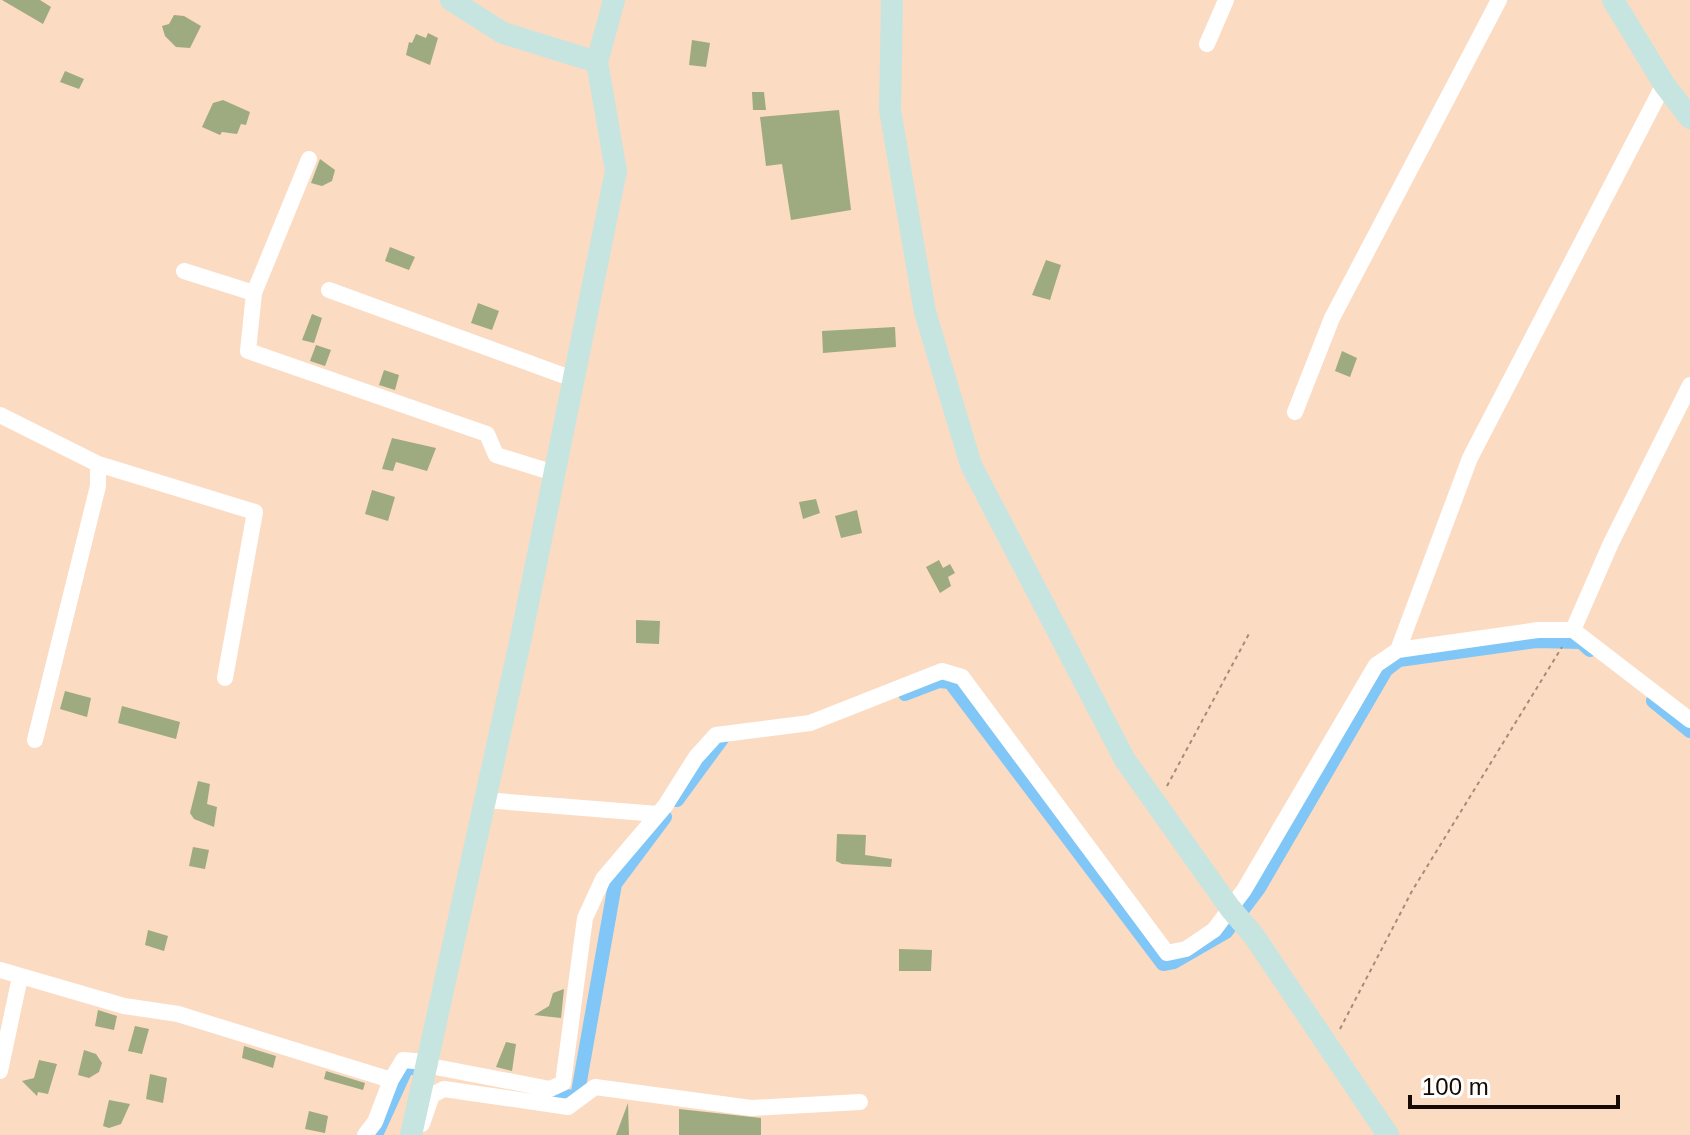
<svg xmlns="http://www.w3.org/2000/svg" width="1690" height="1135" font-family="Arial,sans-serif">
<style>
.lines{fill:none;stroke-linecap:round;stroke-linejoin:round}
.canal{stroke:#80c6f6;stroke-width:14}
.building{fill:#9eaa7f}
.path{stroke:#a58c79;stroke-width:2;stroke-dasharray:4 4;stroke-linecap:butt}
.street{stroke:#fff;stroke-width:16}
.secondary{stroke:#c7e5e0;stroke-width:22}
</style>
<rect width="100%" height="100%" fill="#fbdbc2"/>
<g class="lines">
<path class="canal" d="M905,694l34,-13 11,1 213,282 11,-2 52,-30 33,-44 127,-218 13,-10 137,-19 45,1 9,8
M1653,701l37,30
M677,800l47,-64
M539,1091l38,7 38,-214 50,-67
M376,1135l31,-68 10,2"/>
</g>
<path class="building" d="M2,0h38l11,7 -8,17z
M174,15l10,1 17,10 -11,22 -14,-1 -11,-11 -3,-10 7,-2z
M428,33l10,5 -8,27 -24,-10 3,-13 3,1 4,-9 10,4z
M692,40l18,3 -4,24 -17,-2z
M65,71l19,8 -5,10 -19,-7z
M752,92h12l2,18h-13z
M223,100l27,12 -4,13 -5,-1 -4,10 -15,-2 -2,3 -18,-8 11,-24z
M839,110l12,100 -60,10 -9,-56 -16,2 -6,-49z
M320,159l15,11 -3,11 -10,5 -11,-3z
M390,247l25,10 -6,13 -24,-9z
M1046,260l15,5 -11,35 -18,-5z
M478,303l21,8 -7,19 -21,-7z
M312,314l10,4 -8,25 -12,-3z
M895,327l1,20 -73,6 -1,-22z
M316,345l15,5 -6,16 -15,-5z
M1342,351l15,7 -7,19 -15,-6z
M384,370l15,5 -4,15 -16,-5z
M392,438l44,10 -9,23 -31,-9 -3,9 -11,-2z
M372,490l23,7 -7,24 -23,-7z
M816,499l4,14 -17,6 -4,-17z
M857,510l5,23 -21,5 -6,-22z
M939,560l4,8 7,-4 5,9 -7,4 3,9 -11,7 -14,-26z
M636,620l24,1 -1,23 -23,-1z
M65,691l26,7 -4,19 -27,-8z
M122,706l58,16 -4,17 -58,-16z
M198,781l12,3 -3,20 10,3 -3,20 -20,-8 -4,-6z
M837,834l29,1 -1,20 27,4 -1,8 -49,-3 -6,-3z
M193,847l16,3 -4,19 -16,-3z
M148,930l20,6 -4,15 -19,-6z
M899,949l33,1 -1,21h-32z
M564,989l-3,29 -27,-3 15,-9 4,-13z
M98,1010l19,6 -3,14 -19,-4z
M135,1026l14,3 -7,25 -14,-3z
M506,1042l10,2 -4,27 -16,-4z
M244,1046l32,10 -3,12 -31,-10z
M84,1050l12,4 6,9 -3,9 -10,6 -11,-3z
M39,1060l18,4 -9,30 -10,-2 -1,4 -15,-15 12,-3z
M326,1071l39,12 -2,7 -39,-11z
M150,1074l17,4 -4,25 -17,-4z
M109,1100l21,4 -9,20 -12,4 -6,-2z
M628,1103l1,32h-13z
M679,1109l82,9v17h-82z
M309,1111l19,5 -3,17 -20,-4z"/>
<g class="lines">
<path class="path" d="M1167,786l83,-154
M1340,1029l72,-138 150,-244"/>
<path class="street" d="M1207,44l19,-44
M184,271l70,22 -6,58 239,83 9,21 58,18
M329,290l244,89
M254,293l55,-134
M1295,412l37,-94 167,-318
M0,415l98,49 157,48 -30,166
M1573,630l38,-87 79,-158
M1398,650l72,-192 194,-374
M35,740l63,-254v-22
M484,800l174,14
M0,970l124,36 54,8 213,66 12,-20 23,2
M425,1065l125,24 13,-6 22,-165 18,-39 62,-73 31,-49 20,-22 94,-12 132,-52 20,6 205,276 19,-4 28,-19 30,-40 132,-225 22,-15 140,-20h35l117,90
M0,1071l20,-94
M422,1124l10,-29 12,-6 124,18 27,-20 156,21 109,-6
M365,1135l10,-13 16,-42"/>
<path class="secondary" d="M451,0l52,33 94,29
M892,0l-2,110 35,202 46,153 154,295 105,148 24,28 134,199
M1613,0l51,84 26,34
M411,1135l111,-502 94,-462 -19,-109 17,-62"/>
</g>
<path d="M1410 1095v12h208v-12" fill="none" stroke="#170a02" stroke-width="4"/>
<text x="1422" y="1095" font-size="24" fill="#170a02" stroke="#ffffff" stroke-width="6" paint-order="stroke">100 m</text>
</svg>
